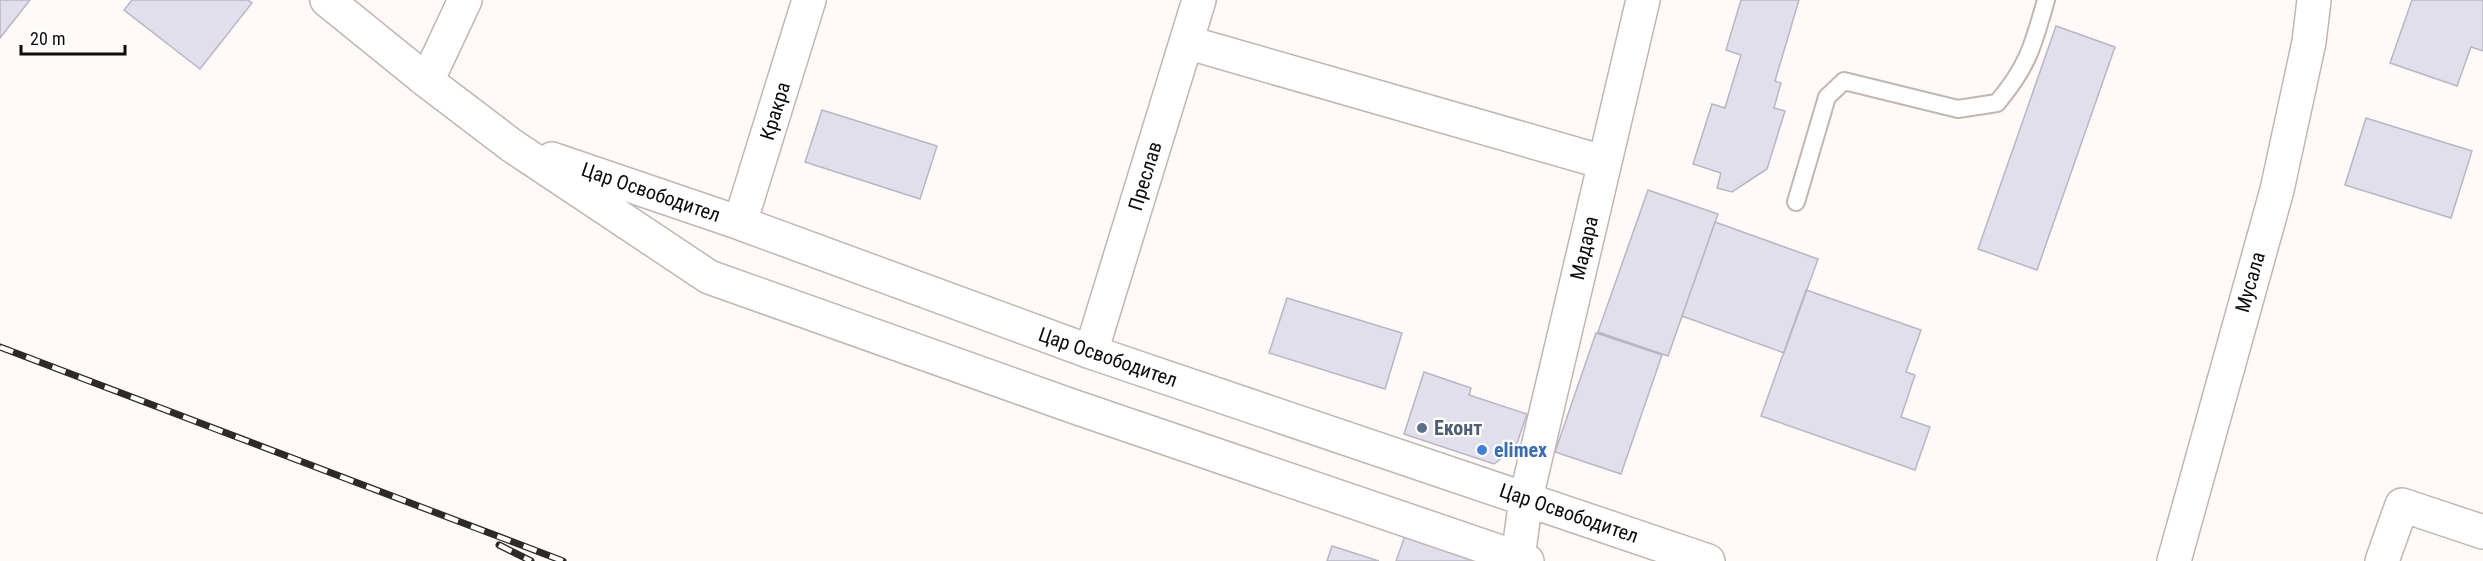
<svg xmlns="http://www.w3.org/2000/svg" width="2483" height="561" font-family="'Roboto Condensed',sans-serif">
<style>
.building{fill:#e2dfec;stroke:#b8b6c2;stroke-width:1.5}
.lines{fill:none;stroke-linecap:round;stroke-linejoin:round}
.service-casing{stroke:#c2b6af;stroke-width:20}
.minor-casing{stroke:#c2b6af;stroke-width:36}
.service{stroke:#fff;stroke-width:16}
.minor{stroke:#fff;stroke-width:33}
.rail-casing{stroke:#2e2a27;stroke-width:7}
.rail{stroke:#fff;stroke-width:4.5;stroke-dasharray:14;stroke-linecap:butt}
.service-dot{fill:#5c6f8a;stroke:#fff;stroke-width:2}
.shop-dot{fill:#3f7fe0;stroke:#fff;stroke-width:2}
.labels{text-anchor:middle;stroke-width:4.5;stroke-linejoin:round;paint-order:stroke}
.street-label{font-size:20px;fill:#0f0b09;stroke:#fff}
.service-label{font-size:20px;font-weight:bold;fill:#4e5e75;stroke:#fff;text-anchor:start}
.shop-label{font-size:20px;font-weight:bold;fill:#366cbe;stroke:#fff;text-anchor:start}
</style>
<rect width="100%" height="100%" fill="#fffaf7"/>
<path class="building" d="M0,0h30l-30,38z
M132,0h116l4,3 -52,66 -76,-59z
M1741,0h58l-24,81 6,2 -7,25 11,3 -18,58 -35,23 -15,-4 4,-15 -28,-9 19,-60 13,4 16,-53 -15,-5z
M2412,0h71v51l-12,-4 -14,39 -67,-23z
M2056,26l59,21 -78,223 -59,-21z
M822,110l115,36 -17,53 -115,-37z
M2366,118l106,33 -21,67 -106,-33z
M1648,190l70,24 -50,142 -70,-24z
M1715,222l103,37 -34,94 -102,-37z
M1806,290l115,40 -15,42 9,3 -14,42 29,10 -15,43 -154,-54z
M1287,298l115,35 -17,56 -116,-36z
M1596,333l66,22 -41,119 -66,-22z
M1424,372l47,16 -2,7 58,19 -12,35 -21,15 -90,-30z
M1406,533l76,28h-86z
M1332,546l47,15h-52z"/>
<g class="lines">
<defs>
<path id="service" d="M1796,202l31,-105 17,-16 114,28 39,-6c31,-37 36,-57 49,-103"/>
<path id="minor" d="M327,0l100,81 84,64 198,132 363,129 455,155
M1186,42l417,120
M427,81l38,-81
M552,159l188,64 351,129 617,209
M740,223l69,-223
M1091,352l108,-352
M1518,558l8,-60 117,-498
M2174,561l103,-371 32,-148 5,-42
M2382,561l20,-56 81,27"/>
</defs>
<use href="#service" class="service-casing"/>
<use href="#minor" class="minor-casing"/>
<use href="#service" class="service"/>
<use href="#minor" class="minor"/>
<defs>
<path id="rail" d="M0,347l563,214
M499,545l32,16"/>
</defs>
<use href="#rail" class="rail-casing"/>
<use href="#rail" class="rail"/>
</g>
<circle class="service-dot" cx="1422" cy="428" r="6"/>
<circle class="shop-dot" cx="1482" cy="450" r="6"/>
<g class="labels">
<g class="street-label">
<text transform="translate(775 111) rotate(-73)" y="7">Кракра</text>
<text transform="translate(1145 176) rotate(-73)" y="7">Преслав</text>
<text transform="translate(651 192) rotate(19)" y="7">Цар Освободител</text>
<text transform="translate(1584 248) rotate(-77)" y="7">Мадара</text>
<text transform="translate(2250 282) rotate(-74)" y="7">Мусала</text>
<text transform="translate(1108 357) rotate(19)" y="7">Цар Освободител</text>
<text transform="translate(1569 513) rotate(19)" y="7">Цар Освободител</text>
</g>
<g class="service-label">
<text x="1434" y="435">Еконт</text>
</g>
<g class="shop-label">
<text x="1494" y="457">elimex</text>
</g>
</g>
<path d="M21 45v9h104v-9" fill="none" stroke="#0f0b09" stroke-width="3"/>
<text x="30" y="45" font-size="18" fill="#0f0b09" stroke="#ffffff" stroke-width="4.5" paint-order="stroke">20 m</text>
</svg>
